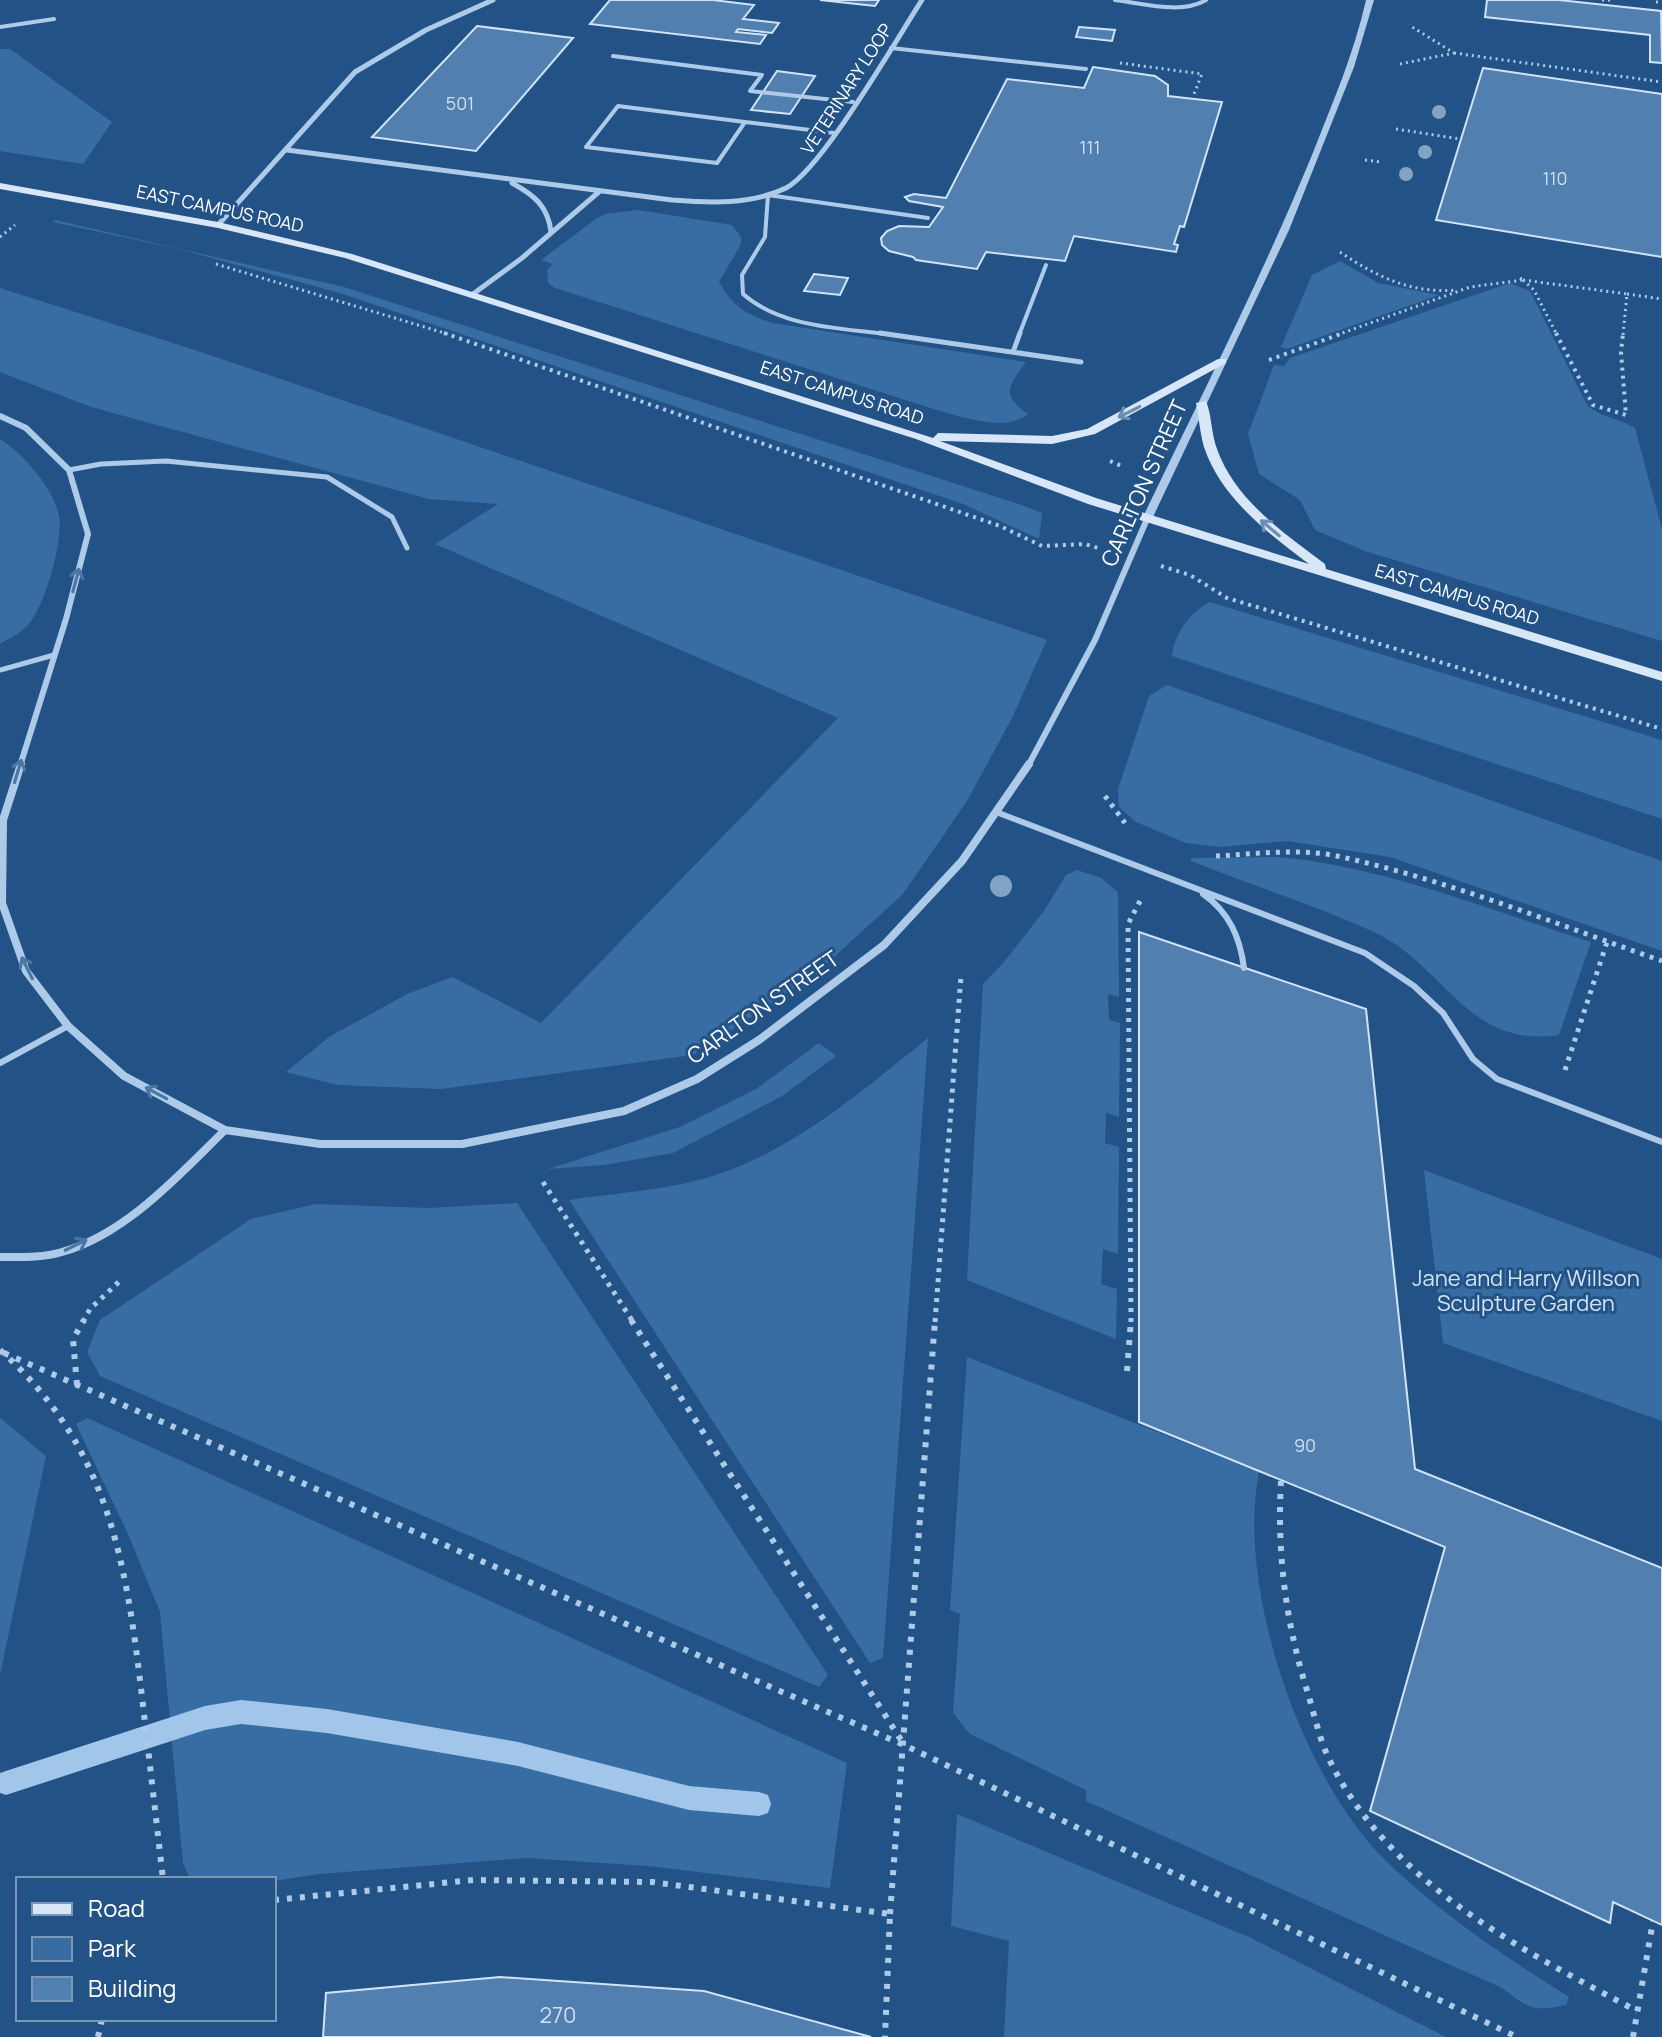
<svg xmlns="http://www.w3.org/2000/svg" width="1662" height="2037" font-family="Manrope,sans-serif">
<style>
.green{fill:#376da3}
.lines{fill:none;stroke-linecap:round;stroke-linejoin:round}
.stream{fill:#a1c6ea;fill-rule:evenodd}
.building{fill:#507fb0;stroke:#d1e4f7;stroke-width:2}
.path-far3{stroke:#adcbe9;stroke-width:3;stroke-dasharray:2 4;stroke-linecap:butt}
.path-far2{stroke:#adcbe9;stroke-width:4;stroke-dasharray:3 5;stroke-linecap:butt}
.path-far1{stroke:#adcbe9;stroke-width:5;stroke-dasharray:4 6;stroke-linecap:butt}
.path{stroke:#adcbe9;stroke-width:6;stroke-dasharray:5 8;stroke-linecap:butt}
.service-far2{stroke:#adcbe9;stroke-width:4}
.service-far1{stroke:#adcbe9;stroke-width:5}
.service{stroke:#adcbe9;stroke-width:6}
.minor-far2{stroke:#adcbe9;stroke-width:5}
.minor-far1{stroke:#adcbe9;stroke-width:6}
.minor{stroke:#adcbe9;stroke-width:8}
.tertiary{fill:#adcbe9;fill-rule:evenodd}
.secondary{fill:#d7e7f7;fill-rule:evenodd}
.tree{fill:#83a3c4}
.oneway{stroke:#6b8eb3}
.oneway2{stroke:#4c77a4}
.labels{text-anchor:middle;stroke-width:6;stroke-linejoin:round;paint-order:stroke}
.far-street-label{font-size:18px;fill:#fff;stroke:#235386}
.number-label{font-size:18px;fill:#d3dfeb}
.street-label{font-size:22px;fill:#fff;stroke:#235386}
.park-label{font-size:22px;fill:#d1e4f7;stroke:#235386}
.near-number-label{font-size:22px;fill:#d3dfeb}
</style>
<rect width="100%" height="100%" fill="#235386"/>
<path class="green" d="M0,49h10l102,73 -29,42 -83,-13z
M638,210l94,15 9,12v7l-22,38c13,24 27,32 53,41l254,39c-17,23 -26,33 2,52 -22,18 -62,4 -88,-3l-385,-123 -7,-5 -1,-13 6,-6 -12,-4 56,-42 9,-4z
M55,220l289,67 675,217 23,9 -3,26 -76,-35 -620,-210 -164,-45 -126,-27z
M1340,261l38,22 61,12 -152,54 -6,-2 31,-72z
M1510,283l20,8 57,114c14,13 32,13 48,23l27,101v112l-297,-90 -50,-21 -15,-30 -41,-26 -11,-40 26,-69 10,1 6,-8z
M0,288l204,65 843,287 -35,78 -45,83 -64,93 -91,83 -119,78 -252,34 -103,-4 -52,-13 43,-35 78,-43 46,-17 88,46 297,-305 -403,-174 63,-40 -69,-5 -338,-92 -91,-35z
M0,439c23,14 54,50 59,77 5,23 -15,95 -33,111 -7,7 -18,12 -26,17z
M1210,602l452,138v79l-490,-163c2,-22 19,-45 38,-54z
M1167,685l495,176v90l-272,-94 -103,-16 -67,6 -34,-4 -50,-21 -17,-15 -1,-18 31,-93z
M1279,857c107,10 210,53 312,85l-32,93c-92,14 -114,-70 -185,-103 -59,-27 -123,-47 -183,-71v-3z
M1077,870l24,8 17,14 1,105 -11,-3 1,26 11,3 -1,94 -13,-4 -1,30 14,4 -1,107 -15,-5 -2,35 16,5 -1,50 -149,-59 16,-296 21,-22 40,-51 22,-36z
M928,1038l-45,620 -13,5 -301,-463c47,-7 99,-10 144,-24 82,-26 150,-86 215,-138z
M819,1043l17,13 -54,40 -109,57 -69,12 -56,4 132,-42 76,-38z
M1424,1170l238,89v162l-219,-78z
M517,1203l311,472 -9,12 -719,-311 -13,-24 13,-32 151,-101 65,-15 112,4z
M967,1357l292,115c-23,116 42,304 125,387 55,54 120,97 185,138l-3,8c-32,7 -36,4 -60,-14 -12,-8 -29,-14 -42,-20l-378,-170v-11l-116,-56 -17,-21 7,-99 -10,-4z
M0,1418l46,38 -46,219z
M87,1418l760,345 -17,125 -182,-22 -122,-8 -207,16 -45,7 -84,-2 -7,-16 -23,-251 -32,-78 -52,-110z
M957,1814l294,124 195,99h-442l5,-96 -58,-15z"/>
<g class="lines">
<path class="stream" d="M241,1700l86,9 191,33 171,44 70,6 9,3 3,9 -3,9 -9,3 -70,-6 -171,-44 -191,-33 -86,-9 -36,6 -199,65 -6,-2v-20l6,-2 199,-65z"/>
</g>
<path class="building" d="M610,0h103l41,5 -11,14 36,4 -7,10 -34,-4 -2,3 30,3 -6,9 -170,-20z
M820,0h59l-4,6z
M1487,0h72l102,11 1,52 -12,-1v-27l-165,-18z
M477,26l96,12 -97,113 -104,-14z
M1079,27l36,3 -3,11 -36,-4z
M1093,67l62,9 13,9v11l54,6 -38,125 -4,-1 -6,18 4,1 -2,7 -102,-16 -9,25 -79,-9 -9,17 -61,-9 -3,-3 -24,-6 -7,-6 -1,-7 6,-7 12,-5 30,1 14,-20 -34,-6 -4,-4 9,-3 32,4 61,-119 77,9z
M1483,68l179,26v163l-226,-37z
M777,71l38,5 -25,38 -39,-4z
M814,274l34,4 -8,17 -36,-4z
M1139,932l227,77 49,460 247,99v357l-49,-23 -3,21 -240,-112 75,-264 -306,-125z
M500,1977l204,14 167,46h-548l3,-44z"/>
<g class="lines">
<path class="path-far3" d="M1602,0h8
M1656,2h6
M1454,53l208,29
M1120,63l82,11 -8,20
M1400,64l54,-11 -45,-28
M1396,129l64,10
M1365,160l15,2
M0,237l15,-12
M1340,252c37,25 72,42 117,38
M216,264l235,71
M1520,278l3,2
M1523,280l11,10 23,45
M1523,280l104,14 -4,41
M1627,294l35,5
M1337,335l133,-48 53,-7"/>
<path class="path-far2" d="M444,333l556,193 42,20 43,-2 13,4
M1556,333l37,72 33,10 -5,-63 2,-19
M1269,360l74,-27
M1110,461l14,6
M1161,566l29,9 37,23 435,131"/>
<path class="path-far1" d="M1105,796l20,27
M1216,856c40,-2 82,-8 121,0 111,24 219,68 325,105
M1565,1070l42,-128
M543,1182l90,140
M83,1322l7,-13 32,-30
M935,1322l26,-346
M1131,1322l-3,-398 12,-23"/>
<path class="path" d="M631,1320l272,423
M0,1350c108,96 126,210 142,347 7,60 14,121 21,182
M4,1353l900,392 613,292
M1127,1371l4,-51
M77,1385l-4,-46 11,-19
M1281,1481c-4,69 4,136 24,203 8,24 13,52 24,75 61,125 191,190 308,252
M274,1900l199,-20 179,2 238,32 -5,123
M890,1914l45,-594
M98,2037l4,-18
M1633,2037l20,-116"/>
<path class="service-far2" d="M1115,0c27,3 66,15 91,0
M0,27l54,-8
M891,48l195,21
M613,56l149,19 -12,16 103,11
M618,106l127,16 -28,41 -131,-16z
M745,122l89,11
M894,335c-50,-7 -111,-6 -151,-41l-1,-19 23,-38 3,-42 160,23
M1019,335l27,-70"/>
<path class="service-far1" d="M880,333l201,29
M1013,352l7,-19
M69,470l32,-6 65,-3 161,16 65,40 15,31
M0,670l54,-15"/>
<path class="service" d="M996,812l369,141 49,33 29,27 30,46 24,20 165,63
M1203,894c26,18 37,43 41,74
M0,1063l68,-37"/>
<path class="minor-far2" d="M287,150l385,50c38,3 79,5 114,-12 36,-19 110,-148 136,-188
M512,183c22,12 36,23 39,49
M218,225l137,-153 71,-42 67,-30
M473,294l49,-36 78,-67"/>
<path class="minor-far1" d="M0,416l26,12 43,42 19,64 -22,85 -46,147
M1028,766l67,-126 52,-121"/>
<path class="minor" d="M21,764l-18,56 -1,83 24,68 42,55 56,50 101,54 95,14h142l162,-33 73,-32 62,-39 125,-95 78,-84 67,-97
M0,1257c21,0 42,1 62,-5 64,-18 117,-77 163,-122"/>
<path class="tertiary" d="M1366,0h8l-20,67 -65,163 -137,289 -5,3 -4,-1 -1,-2c58,-121 119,-240 170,-364 20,-51 42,-101 54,-155z"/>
<path class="secondary" d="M0,183l218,39 134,32 581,184 5,-5 114,3 35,-7 131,-70h8v4l-131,71 -43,10 -112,-3 156,57 213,66c-41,-31 -88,-66 -105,-117 -4,-14 -5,-29 -8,-44l10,-2c6,15 5,32 11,48 18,51 67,84 108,115l1,5 336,103v9l-574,-177 -172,-65 -571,-181 -127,-30 -218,-39z"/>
</g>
<g class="tree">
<circle cx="1439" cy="112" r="7"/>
<circle cx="1425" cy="152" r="7"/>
<circle cx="1406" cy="174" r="7"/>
<circle cx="1001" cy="886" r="11"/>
</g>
<defs><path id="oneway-shaft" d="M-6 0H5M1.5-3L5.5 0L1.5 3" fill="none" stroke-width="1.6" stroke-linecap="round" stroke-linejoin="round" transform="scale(2)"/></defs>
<g class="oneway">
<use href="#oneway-shaft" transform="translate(1129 412) rotate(153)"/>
<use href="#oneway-shaft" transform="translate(1270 528) rotate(-140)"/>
</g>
<g class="oneway2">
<use href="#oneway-shaft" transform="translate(76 580) rotate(-75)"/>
<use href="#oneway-shaft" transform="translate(18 771) rotate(-73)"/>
<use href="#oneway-shaft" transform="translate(27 968) rotate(-117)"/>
<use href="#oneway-shaft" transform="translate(156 1093) rotate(-152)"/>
<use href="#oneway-shaft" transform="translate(76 1245) rotate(-26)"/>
</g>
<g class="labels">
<g class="far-street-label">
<text transform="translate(847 89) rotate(-57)" y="6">VETERINARY LOOP</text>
<text transform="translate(220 209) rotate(12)" y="6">EAST CAMPUS ROAD</text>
<text transform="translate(842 393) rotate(18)" y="6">EAST CAMPUS ROAD</text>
<text transform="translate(1457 595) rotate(17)" y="6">EAST CAMPUS ROAD</text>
</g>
<g class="number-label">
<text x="460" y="110">501</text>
<text x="1090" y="154">111</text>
<text x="1555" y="185">110</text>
<text x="1305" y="1452">90</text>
</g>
<g class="street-label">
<text transform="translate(1144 483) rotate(-66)" y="8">CARLTON STREET</text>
<text transform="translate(763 1007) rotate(-35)" y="8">CARLTON STREET</text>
</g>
<g class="park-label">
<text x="1526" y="1286">Jane and Harry Willson<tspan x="1526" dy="25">Sculpture Garden</tspan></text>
</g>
<g class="near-number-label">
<text x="558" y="2023">270</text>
</g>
</g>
<rect x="16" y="1877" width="260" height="144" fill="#235386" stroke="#7b98b6" stroke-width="2"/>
<rect x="32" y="1903" width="40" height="12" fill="#d7e7f7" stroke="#7b98b6" stroke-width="2"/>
<text x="88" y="1917" font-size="24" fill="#ffffff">Road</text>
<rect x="32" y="1937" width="40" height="24" fill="#376da3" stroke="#7b98b6" stroke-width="2"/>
<text x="88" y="1957" font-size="24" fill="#ffffff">Park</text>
<rect x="32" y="1977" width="40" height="24" fill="#507fb0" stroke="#7b98b6" stroke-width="2"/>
<text x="88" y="1997" font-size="24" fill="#ffffff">Building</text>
</svg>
